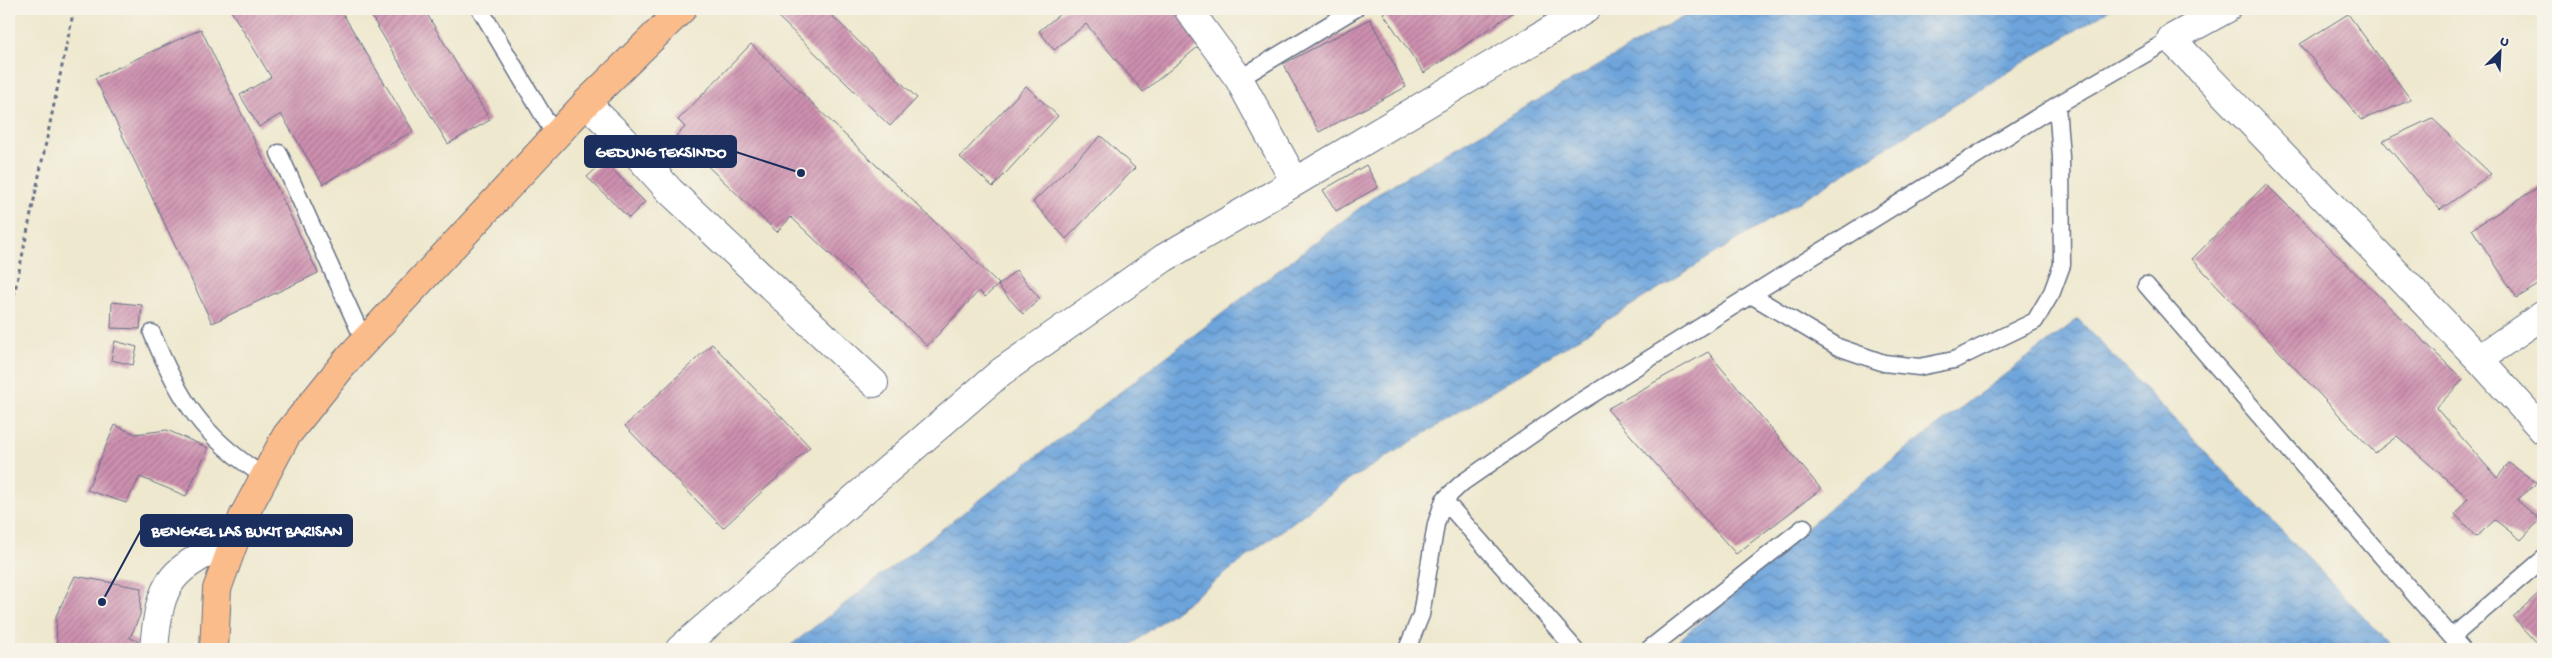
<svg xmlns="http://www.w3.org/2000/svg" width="2552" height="658" font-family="'Gochi Hand',sans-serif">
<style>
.water{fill:url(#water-waves);stroke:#446a9c}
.building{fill:url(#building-hatch)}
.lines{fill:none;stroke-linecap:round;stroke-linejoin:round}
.service-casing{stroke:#657085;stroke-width:19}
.minor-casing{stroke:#657085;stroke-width:30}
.trunk-casing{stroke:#657085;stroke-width:30}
.path{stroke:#657085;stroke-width:3;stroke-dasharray:4 4;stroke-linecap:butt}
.service{stroke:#fff;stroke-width:16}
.minor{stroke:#fff;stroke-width:28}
.trunk{stroke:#fabc8b;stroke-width:28}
.leader{fill:none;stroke:#1b2f5e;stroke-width:2}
.callout-dot{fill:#1b2f5e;stroke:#f7f3e8;stroke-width:2}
.callout{fill:#1b2f5e;stroke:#1b2f5e;stroke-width:2}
.callout-label{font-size:16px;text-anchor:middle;font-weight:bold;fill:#fff}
</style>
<defs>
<pattern id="water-waves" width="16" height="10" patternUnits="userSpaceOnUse" patternTransform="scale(1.25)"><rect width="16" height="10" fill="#6da4db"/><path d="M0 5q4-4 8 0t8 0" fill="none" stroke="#5986b5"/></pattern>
<pattern id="building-hatch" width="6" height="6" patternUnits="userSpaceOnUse" patternTransform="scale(1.25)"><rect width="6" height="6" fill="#ce90af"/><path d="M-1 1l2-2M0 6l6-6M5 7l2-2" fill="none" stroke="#a67692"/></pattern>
</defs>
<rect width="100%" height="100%" fill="#f7f3e8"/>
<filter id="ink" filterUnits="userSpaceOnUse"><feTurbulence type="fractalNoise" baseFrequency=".02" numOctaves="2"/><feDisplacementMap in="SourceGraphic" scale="10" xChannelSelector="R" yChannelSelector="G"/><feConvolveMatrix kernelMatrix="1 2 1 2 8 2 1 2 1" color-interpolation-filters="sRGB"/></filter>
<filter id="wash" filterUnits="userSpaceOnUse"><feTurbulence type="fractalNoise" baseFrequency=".0096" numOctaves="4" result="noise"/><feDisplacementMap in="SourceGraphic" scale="20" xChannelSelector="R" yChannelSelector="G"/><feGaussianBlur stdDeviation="1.12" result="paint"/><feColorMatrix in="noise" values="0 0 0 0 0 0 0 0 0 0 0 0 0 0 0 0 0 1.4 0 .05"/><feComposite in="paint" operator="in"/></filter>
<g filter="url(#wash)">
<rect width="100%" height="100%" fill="#eee8ce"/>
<path class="water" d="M1695,9h415l-764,473 -221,167h-339l597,-459z
M2078,319l317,330h-726l168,-147z"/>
<g id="blocks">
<path class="building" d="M230,9h110l73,122 -90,53 -42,-70 -22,13 -19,-32 31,-18z
M367,9h57l66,111 -42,24z
M770,9h55l92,89 -27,28z
M1066,9h111l27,33 -61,50 -57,-68 -32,26 -15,-19z
M1389,9h125l1,2 -91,62 -41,-60z
M2348,14l63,86 -50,20 -61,-76z
M1370,19l36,68 -87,45 -36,-68z
M201,29l117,244 -106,50 -117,-245z
M751,44l248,240 -14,13 -6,-6 -52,55 -136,-129 -14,15 -101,-96 9,-9 -7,-7z
M1026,86l32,30 -65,71 -33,-30z
M2432,118l59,56 -51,36 -57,-69z
M1101,136l34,32 -69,71 -33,-37z
M604,161l41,41 -16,16 -42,-41z
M1366,165l12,22 -42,24 -13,-21z
M2266,184l197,196 -27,28 61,70 12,-15 28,20 -20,17 23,20 -19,20 -26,-20 -19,17 -21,-23 13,-16 -71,-62 -22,17 -183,-194z
M2543,184v98l-26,16 -45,-69z
M1016,270l24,29 -17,15 -25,-28z
M112,302l30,3 -2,24 -29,-1z
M115,341l22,6 -4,18 -22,-5z
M712,344l98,103 -87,81 -98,-102z
M1708,352l113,137 -85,65 -129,-145z
M115,425l20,9 32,-4 41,18 -22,48 -46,-19 -14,26 -39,-13z
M75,576l66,12 -1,27 -10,23 8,3 -1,8h-80l-1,-33z
M2543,589v60l-30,-32z"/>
</g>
</g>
<g filter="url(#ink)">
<use href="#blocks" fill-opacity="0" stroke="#657085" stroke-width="1"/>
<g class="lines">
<defs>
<path id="service" d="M480,9l76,128
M1239,79l116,-70
M279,153l86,190
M2146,285l316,364
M1751,295l306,-190
M152,333c27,66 50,104 112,143
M1444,500l131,149
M2452,637l91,-78
M1407,649l14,-34 15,-91 8,-24 18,-17 107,-74 182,-114 87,52 46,16 35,4 35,-7 81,-39 17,-29 10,-27 -1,-108 -4,-52 114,-66
M1649,649l155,-122"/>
<path id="minor" d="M2226,9l-55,30 308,320 64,71
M586,103l37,36 47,52 204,192
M1295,182l291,-173
M2479,359l64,-44
M154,649c6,-72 17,-79 81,-110
M680,649l321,-277 163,-114 131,-76 -56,-103 -51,-70"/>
<path id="trunk" d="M214,649l3,-60 26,-72 43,-81 61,-76 239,-257 96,-94"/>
</defs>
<use href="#service" class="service-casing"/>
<use href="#minor" class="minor-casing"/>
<use href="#trunk" class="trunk-casing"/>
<path class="path" d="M9,319l65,-310"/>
<use href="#service" class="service"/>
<use href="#minor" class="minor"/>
<use href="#trunk" class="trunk"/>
</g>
</g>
<path class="leader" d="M801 173L736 152M102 602L141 530"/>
<g class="callout-dot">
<circle cx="801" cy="173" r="5"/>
<circle cx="102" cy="602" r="5"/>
</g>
<g class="callout">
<rect x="585" y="136" width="151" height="31" rx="5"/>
<rect x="141" y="515" width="211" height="31" rx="5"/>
</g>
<g class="callout-label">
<text x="661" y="157">GEDUNG TEKSINDO</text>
<text x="247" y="536">BENGKEL LAS BUKIT BARISAN</text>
</g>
<rect width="2552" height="658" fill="none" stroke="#f7f3e8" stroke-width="30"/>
<g transform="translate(2500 52) rotate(24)" stroke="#f7f3e8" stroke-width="4" paint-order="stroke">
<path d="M0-4L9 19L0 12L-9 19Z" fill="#1b2f5e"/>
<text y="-8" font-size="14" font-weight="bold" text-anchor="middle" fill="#1b2f5e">U</text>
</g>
</svg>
